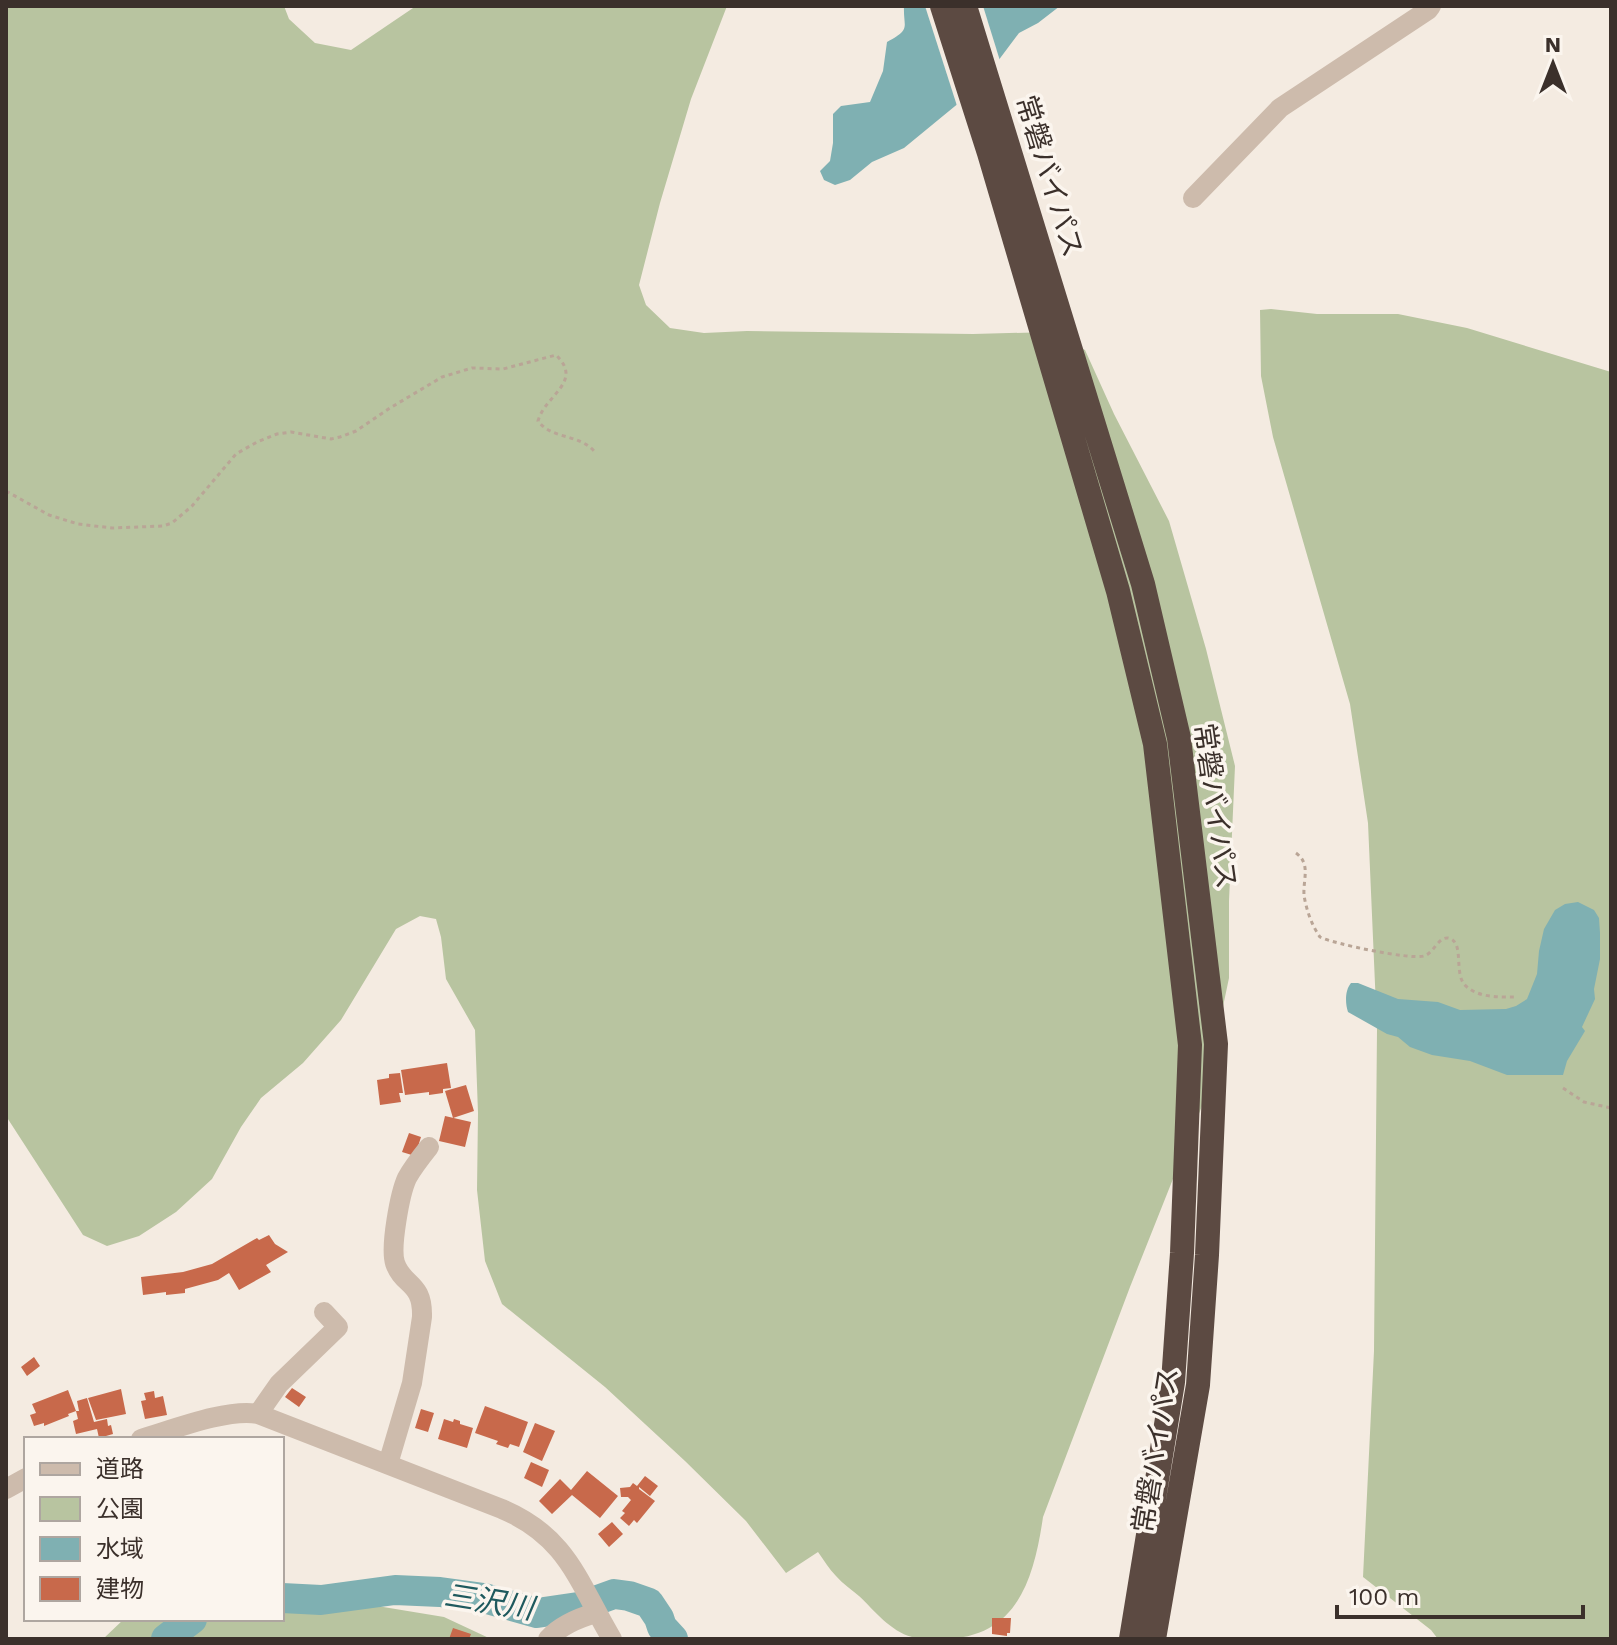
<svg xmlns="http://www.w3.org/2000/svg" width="1617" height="1645" font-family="'Work Sans','Noto Sans JP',sans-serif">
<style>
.green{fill:#b8c4a0}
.water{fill:#7fb0b2}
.pier{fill:#f4ebe1}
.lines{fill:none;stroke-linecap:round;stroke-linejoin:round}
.river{stroke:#7fb0b2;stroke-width:30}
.building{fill:#c8694b}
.path{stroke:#b9a596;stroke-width:3;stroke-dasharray:4 4;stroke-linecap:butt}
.minor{stroke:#cdbbac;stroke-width:20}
.highway{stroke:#5c4a42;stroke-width:24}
.labels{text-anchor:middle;stroke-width:7;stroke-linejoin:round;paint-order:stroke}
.street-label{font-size:28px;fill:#3b302b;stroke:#fbf5ee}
.water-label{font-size:30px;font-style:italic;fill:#1f5a5e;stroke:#fbf5ee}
</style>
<rect width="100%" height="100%" fill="#f4ebe1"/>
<path class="green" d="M6,6h278l5,13 26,24 36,7 65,-44h311l-36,93 -31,104 -21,82 7,20 24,23 34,5 43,-2 226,3 77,-2 35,18 29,64 55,107 37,128 29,117 -6,135v77l-27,128 -72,181 -87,230c-9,62 -26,122 -101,122 -9,0 -21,1 -30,-2 -22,-6 -37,-26 -53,-41 -7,-6 -16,-12 -23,-20 -7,-7 -12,-16 -18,-24l-32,21 -40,-52 -61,-60 -80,-74 -103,-83 -17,-43 -8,-71 1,-77 -3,-83 -29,-51 -5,-42 -5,-18 -16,-3 -24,13 -55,91 -38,43 -42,35 -20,29 -29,52 -36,33 -37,24 -32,10 -24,-11 -77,-119z
M1271,309l46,5h81l69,14 144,44v1267h-173l-7,-9 -68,-53 11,-226 3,-321 -9,-207 -18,-119 -77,-267 -12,-61 -1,-66z
M282,1599l35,4h42l85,14 47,22h-388l21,-20h158z"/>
<path class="water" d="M904,6h156l-22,17 -19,10 -21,28 -38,41 -56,46 -32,14 -22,18 -15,5 -11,-5 -4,-9 10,-10 3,-18v-29l8,-8 29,-4 13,-31 4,-29c25,-13 16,-14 17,-36z
M1578,902l16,8 5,8 1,15v26l-6,30 1,10 -13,28 3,4 -18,30 -4,14h-56l-37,-14 -38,-6 -22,-8 -12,-10 -11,-3 -39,-22c-3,-9 -3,-22 3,-29h7l40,16 40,3 22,8 46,-1 10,-3 11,-7 10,-25 2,-23 5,-22 11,-19 10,-6z"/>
<path class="pier" d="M925,6h58l18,58 -43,45z"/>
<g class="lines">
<path class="river" d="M282,1598l39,2 74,-10 45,2 44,6 53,15 41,-6 36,-13 15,2 20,7 10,15 3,9 11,12
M166,1639l26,-20"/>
</g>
<path class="building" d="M447,1063l4,25 -8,1v4l-14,2v-3l-24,3 -4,-25z
M400,1073l3,20h-4l2,9 -21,3 -3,-25 12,-2v-4z
M466,1085l8,26 -21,7 -8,-27z
M445,1116l26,6 -6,25 -26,-6z
M409,1133l12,4 -6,19 -13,-4z
M269,1235l6,9 13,8 -22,13 5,7 -32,18 -10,-17 -11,7 -33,9v4l-19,2v-3l-23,3 -2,-18 42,-5 29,-8 45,-26 2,2z
M34,1357l6,9 -13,10 -6,-9z
M292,1388l14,9 -7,10 -14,-10z
M121,1389l5,25 -30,6 -8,-22z
M68,1390l8,21 -8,3 1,2 -25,10v-3l-10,3 -4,-11 6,-2 -4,-9z
M154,1391l1,7 8,-2 4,19 -22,4 -4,-18 5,-1 -2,-7z
M87,1398l7,24 13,-3 1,7 3,-1 2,9 -14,4 -2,-9 -21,5 -3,-13 5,-2 -2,-8h3l-2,-10z
M485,1406l43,16 -9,25 -9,-3 -2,4 -12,-4 2,-3 -23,-8z
M421,1409l13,4 -6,19 -13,-4z
M444,1419l9,3 1,-3 6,2v3l13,4 -6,20 -29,-9z
M535,1423l20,8 -13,30 -19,-9z
M531,1462l18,8 -7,17 -18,-9z
M587,1471l31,25 -18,22 -28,-23 -20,19 -13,-13 21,-22 11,11z
M645,1476l13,10 -8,10 -11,-9v2l16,12 -18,22 -3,-3 -5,6 -9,-8 5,-5 -3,-2 9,-11 -3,-3h-7l-1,-9 10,-1 3,-4 4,3z
M612,1522l11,12 -14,13 -11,-13z
M992,1618h19l-1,15h-3v3l-15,-2z
M453,1628l18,6 -2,5h-20z"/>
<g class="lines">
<path class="path" d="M6,491l43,24 29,9 34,4 51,-2 9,-3 20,-17 44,-52 21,-12 20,-8 14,-2 40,7 9,-2 16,-6 34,-23 52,-31 30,-9 31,1 53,-14c28,27 -11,40 -18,66 13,18 41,13 56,30
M1296,853c15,11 7,26 8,42 2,14 8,31 16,42 14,7 91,23 104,19 10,-3 14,-19 24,-18 18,3 4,38 19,49 13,11 33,10 48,10
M1563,1088l21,14 27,6"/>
<path class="minor" d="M1193,198l87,-90 148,-98 3,-4
M258,1414l21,-30 59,-57 -14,-15
M141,1439c31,-9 87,-31 117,-25l244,95c66,28 76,73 110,130
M388,1464l24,-81 10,-66c1,-36 -19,-30 -27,-54 -5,-16 5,-70 12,-85 6,-11 14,-21 22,-31
M6,1489l20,-11
M548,1639c13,-14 30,-21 48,-26"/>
<path class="highway" d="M942,6l47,147 129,438 37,153 35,301 -8,208 -9,129 -42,257
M965,6l178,578 36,154 37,306 -9,211 -9,130 -44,254"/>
</g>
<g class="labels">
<g class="street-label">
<text transform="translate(1050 176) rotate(73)" y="10">常磐バイパス</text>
<text transform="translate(1216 806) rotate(82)" y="10">常磐バイパス</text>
<text transform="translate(1155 1450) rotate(-81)" y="10">常磐バイパス</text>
</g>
<g class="water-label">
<text transform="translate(489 1602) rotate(9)" y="10">三沢川</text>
</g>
</g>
<rect width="1617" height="1645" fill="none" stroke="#3b302b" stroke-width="16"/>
<rect x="24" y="1437" width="260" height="184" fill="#fbf5ee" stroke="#aea6a0" stroke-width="2"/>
<rect x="40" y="1463" width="40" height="12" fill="#cdbbac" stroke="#aea6a0" stroke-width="2"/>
<text x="96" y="1477" font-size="24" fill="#3b302b">道路</text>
<rect x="40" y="1497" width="40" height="24" fill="#b8c4a0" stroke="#aea6a0" stroke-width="2"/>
<text x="96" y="1517" font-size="24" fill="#3b302b">公園</text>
<rect x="40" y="1537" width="40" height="24" fill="#7fb0b2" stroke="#aea6a0" stroke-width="2"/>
<text x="96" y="1557" font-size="24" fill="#3b302b">水域</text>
<rect x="40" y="1577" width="40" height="24" fill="#c8694b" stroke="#aea6a0" stroke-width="2"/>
<text x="96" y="1597" font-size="24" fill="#3b302b">建物</text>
<g transform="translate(1553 64)" stroke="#fbf5ee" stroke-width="6" paint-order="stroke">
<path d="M0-6L14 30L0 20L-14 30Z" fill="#3b302b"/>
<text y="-12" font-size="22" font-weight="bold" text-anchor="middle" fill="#3b302b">N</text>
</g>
<path d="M1337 1605v12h246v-12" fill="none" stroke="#3b302b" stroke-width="4"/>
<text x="1349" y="1605" font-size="24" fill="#3b302b" stroke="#fbf5ee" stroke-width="6" paint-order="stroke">100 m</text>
</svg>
